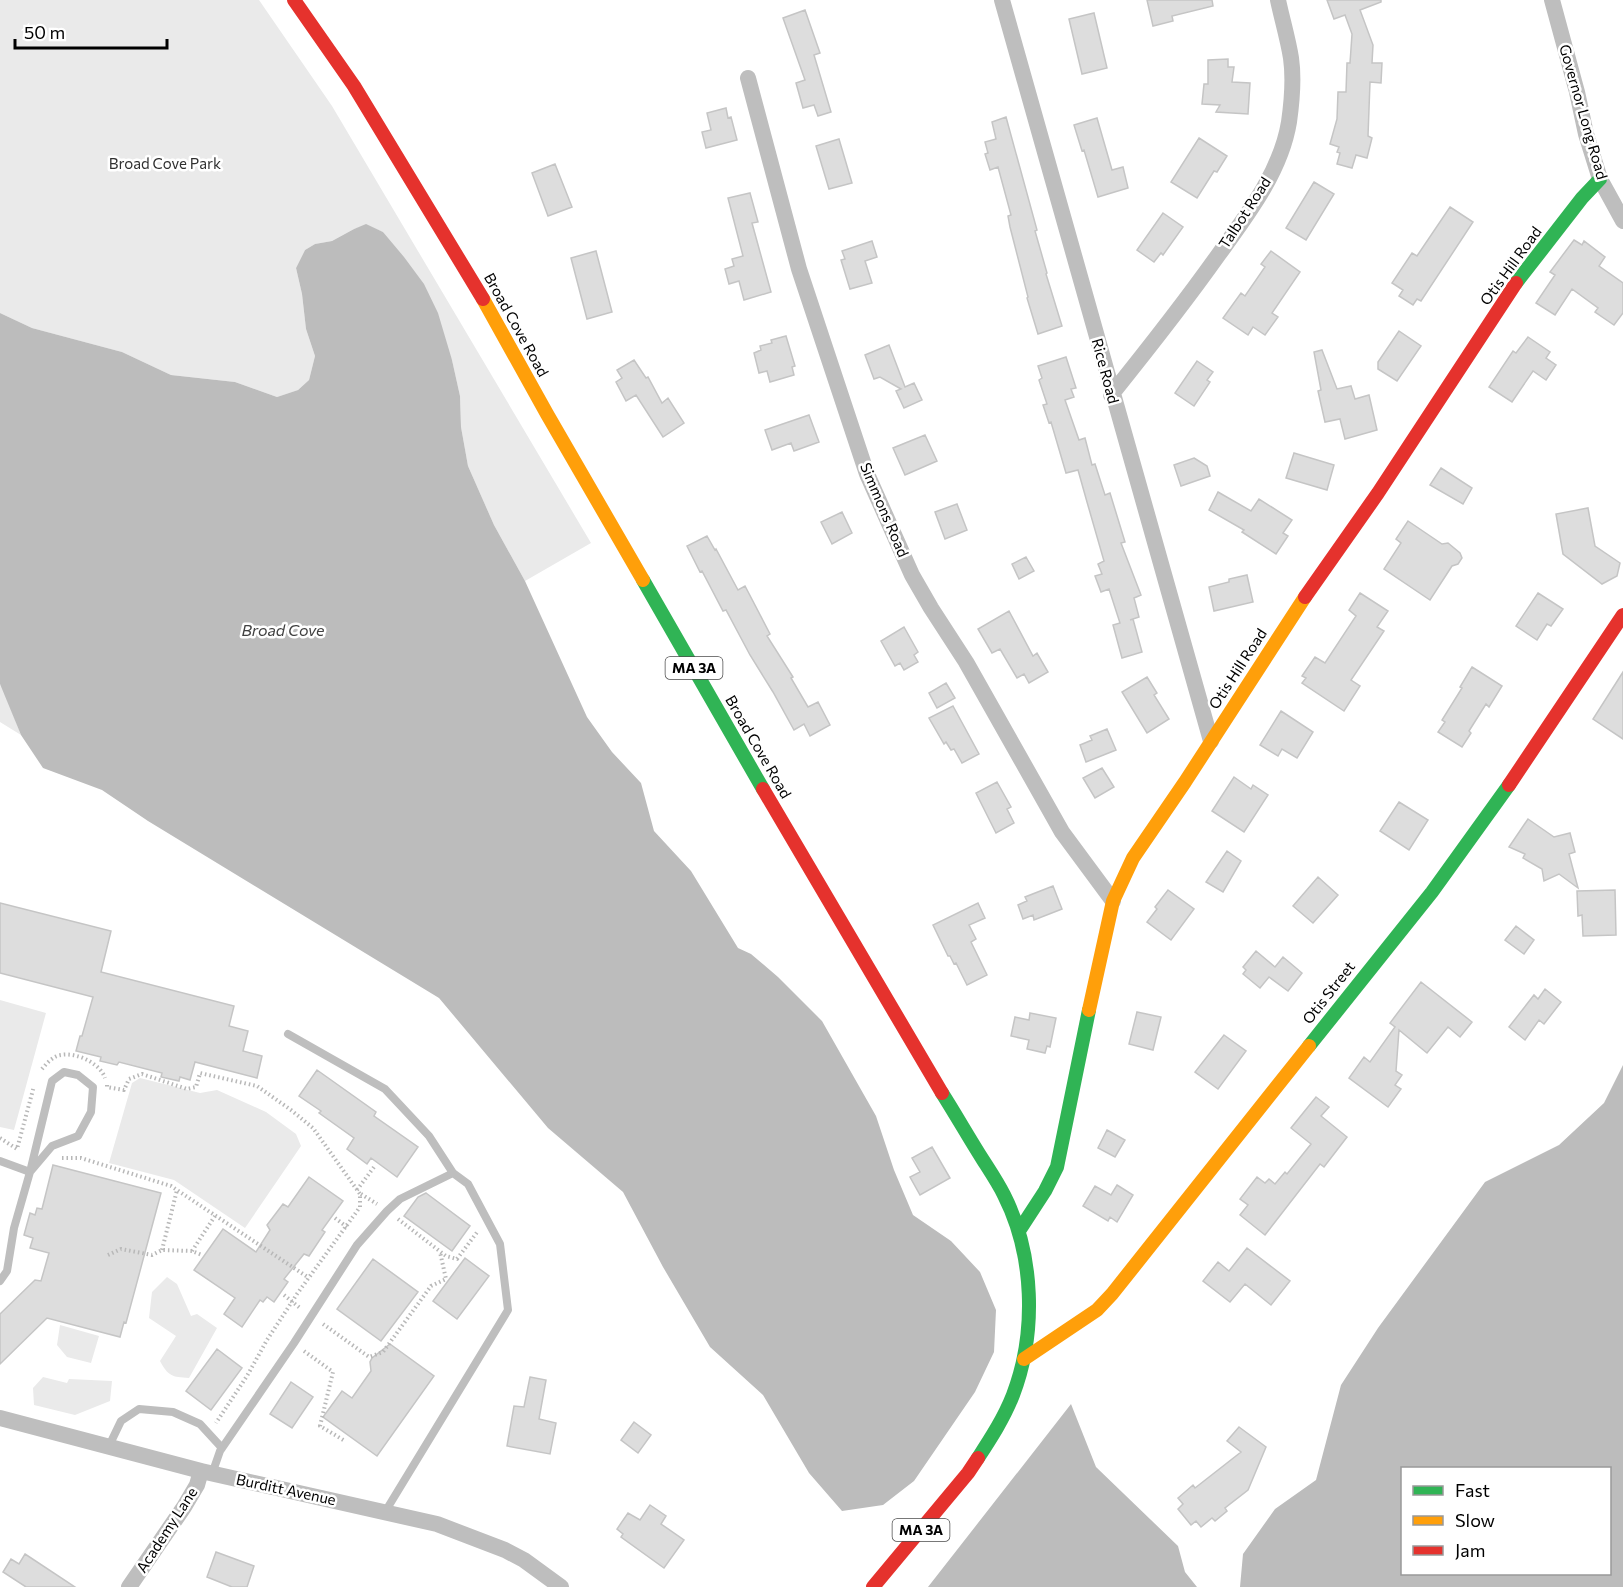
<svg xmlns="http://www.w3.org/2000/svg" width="1623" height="1587" font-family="Commissioner,sans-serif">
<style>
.green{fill:#eaeaea}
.water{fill:#bcbcbc;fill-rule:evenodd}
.building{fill:#ddd;stroke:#c5c5c5;stroke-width:1.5}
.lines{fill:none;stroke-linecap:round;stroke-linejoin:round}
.path{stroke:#b8b8b8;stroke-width:4;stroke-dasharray:1.5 3;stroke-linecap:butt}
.lane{stroke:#bebebe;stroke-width:8}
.street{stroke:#bebebe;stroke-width:16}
.fast{stroke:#30b455;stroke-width:14}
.slow{stroke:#ff9f0a;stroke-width:14}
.jam{stroke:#e5322d;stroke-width:14}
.labels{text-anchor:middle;stroke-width:5;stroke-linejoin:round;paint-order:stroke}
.shield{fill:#fff;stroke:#4c4c4c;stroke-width:1.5}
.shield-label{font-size:14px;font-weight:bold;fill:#000}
.street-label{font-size:15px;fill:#000;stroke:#fff}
.park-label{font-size:15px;fill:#303030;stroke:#fff}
.water-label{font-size:16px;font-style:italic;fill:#414141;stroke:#fff}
</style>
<rect width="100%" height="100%" fill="#fff"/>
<path class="green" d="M0,0h259l73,106 259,437 -66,38 -31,-56 -26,-59 -7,-39 -1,-31 -8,-36 -69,-128 -17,-7 -12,4 -22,12 -17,3 -10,6 -9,18 6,26 4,35 9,27 -6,24 -11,10 -21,7 -42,-15 -64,-7 -49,-23 -90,-24 -32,-15z
M0,684l3,5 18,46 -21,-13z
M0,1000l46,13 -32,117 -14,-3z
M140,1078l60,15 17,-3 49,22 30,22 5,12 -56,82 -71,-48 -65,-17 23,-80z
M167,1277l10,7 14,32 6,-2 20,14 -28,50c-17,-1 -21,-2 -29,-17l16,-25 -27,-18 3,-26z
M60,1325l39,11 -8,27 -24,-6 -10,-12z
M43,1377l24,6 2,-4 43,2 -2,20 -35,14 -41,-10 -1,-17z"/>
<path class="water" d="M366,224l17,8 21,25 20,27 14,29 14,47 8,36 1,31 7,39 26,59 31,56 62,136 25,35 29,31 13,48 37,40 47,77 13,6 27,23 44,44 54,95 18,54 19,45 38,26 29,31 16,38 -2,42 -19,40 -61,89 -31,24 -41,6 -33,-38 -46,-78 -53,-48 -47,-80 -40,-75 -75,-64 -109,-130 -291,-177 -46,-31 -59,-22 -22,-33 -21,-51v-371l32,15 90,24 49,23 64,7 42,15 21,-7 11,-10 6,-24 -9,-27 -4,-35 -6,-26 9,-18 10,-6 17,-3 22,-12z
M1623,1065v522h-383l3,-33 32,-45 41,-29 25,-95 37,-57 107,-146 74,-37 45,-42zM1402,1468h208v106h-208z
M1071,1404l25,63 82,79 7,26 12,15h-269z"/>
<path class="building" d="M1147,0h65l1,6 -41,10 1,5 -20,5z
M1327,0h54v2l-21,8 13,35 -1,18h10l-1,20 -11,-1 -2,54 4,2 -5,20 -11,-3 -4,13 -15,-4 3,-11 -3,-1 2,-5 -9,-3 7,-25 1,-27h8l1,-29h3l2,-29 -7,-19 -11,4z
M805,10l15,43 -6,2 17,57 -13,4 -4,-11 -11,3 -7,-25 9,-3 -22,-62z
M1094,13l13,55 -25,6 -13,-55z
M1228,59v8h6l-2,15 18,1 -2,31 -32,-2 4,-7 -18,-1 2,-20h4v-24z
M726,108l2,10 3,-1 6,23 -31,8 -4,-16 9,-2 -4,-17z
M1006,117l31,113 -2,1 12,42 -1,1 16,52 -24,8 -11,-36 1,-1 -18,-70 -2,-11 3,-1 -13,-48 -8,3 -5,-16 3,-1 -3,-11 11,-3 -4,-17z
M1097,118l15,52 11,-3 5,21 -30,9 -14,-47 -2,1 -8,-26z
M1199,138l28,18 -10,16 -3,-1 -17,27 -26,-16z
M839,139l13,44 -23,6 -13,-43z
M555,164l17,43 -24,9 -16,-43z
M1314,182l20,12 -28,46 -20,-12z
M750,193l8,29 -6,1 19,69 -27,8 -5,-19 -10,3 -4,-15 9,-3 -2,-7 11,-3 -15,-58z
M1450,207l23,15 -52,79 -4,-2 -4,6 -14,-9 4,-6 -11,-7 20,-30 5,3z
M1163,213l20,14 -20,28 -2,-2 -7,9 -17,-12z
M1574,240l8,5 2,-4 21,16 -6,9 24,17v30l-9,12 -19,-13 3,-4 -26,-19 -17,26 -19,-12 19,-28 -5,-3z
M872,241l5,16 -12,4 7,22 -22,6 -9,-29 4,-1 -3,-8z
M596,251l16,61 -25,7 -16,-61z
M1271,251l29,21 -28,41 6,4 -13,18 -12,-8 -5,8 -25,-17 18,-25 4,3 20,-29 -4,-3z
M1399,331l22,15 -24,35 -19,-12v-7z
M786,336l9,30 -3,1 2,8 -24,7 -3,-11 -8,2 -5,-20 7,-3 -1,-4 12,-3 -1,-3z
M1528,337l22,15 -4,6 10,7 -10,15 -13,-9 -21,31 -23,-15 24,-36 3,2z
M889,345l16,42 9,-4 8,17 -18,8 -8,-17 5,-2 -21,-12 -6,2 -9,-24z
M1322,350l15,39 14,-3 4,13 14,-4 8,35 -32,9 -5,-20 -15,3 -7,-31 3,-1 -7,-38z
M1066,357l10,31 -5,1 3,8 -9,3 14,40 6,-2 7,27 3,-1 10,31 5,-2 15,49 -4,1 20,52 -7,3 5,19 -9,3 3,-1 9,33 -20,6 -9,-33 7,-2 -11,-34 -8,3 -6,-16 7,-2 -4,-10 6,-3 -17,-59 -9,-32 -12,3 -15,-51 -2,1 -6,-18 4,-1 -8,-24 3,-2 -4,-12z
M634,360l12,18 2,-1 14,26 6,-5 16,25 -21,14 -27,-42 -10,6 -10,-19 6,-4 -5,-8z
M1197,361l16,11 -6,8 3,2 -16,24 -19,-13z
M809,415l10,27 -25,9 -3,-8 -19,7 -7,-20z
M925,435l12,26 -32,14 -12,-27z
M1294,453l40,12 -7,25 -41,-12z
M1194,458l13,8 3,10 -29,10 -7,-21z
M1441,468l31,20 -9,16 -33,-19z
M1218,492l33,19 8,-12 33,21 -9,13 5,3 -12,18 -34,-22 2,-2 -35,-20z
M957,504l10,26 -22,9 -10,-27z
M1588,508l7,38 25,17 -3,13 -15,8 -39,-30 -7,-40z
M842,512l10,21 -20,11 -11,-22z
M1408,521l34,23 6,-1 12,10 2,5 -4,6 -6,2 -22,34 -46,-31 17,-26 -5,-4z
M707,536l8,14 1,-1 22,41 7,-4 25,48 -3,2 26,41 -2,1 17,29 10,-5 12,23 -20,11 -6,-12 -10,6 -21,-38 -23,-37 -24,-45 -3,1 -21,-40 -2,1 -13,-26z
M1026,557l8,14 -15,8 -7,-15z
M1247,575l6,27 -39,9 -5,-24 20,-5v-3z
M1360,593l28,18 -11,16 7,4 -33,49 9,6 -16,25 -42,-28 4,-5 -4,-2 13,-19 10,6 31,-47 -7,-6z
M1538,593l25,16 -12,17 -4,-2 -10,16 -21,-14z
M1009,611l24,45 4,-3 11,19 -19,11 -5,-9 -7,4 -17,-29 -8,4 -14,-24z
M904,627l14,25 -4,3 4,7 -14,8 -4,-7 -5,3 -14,-25z
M1472,667l30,19 -13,21 -3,-3 -17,27 2,2 -9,14 -24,-15 7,-10 -3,-2 20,-32 -2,-1z
M1623,672v67l-30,-20z
M1147,677l10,16 -3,2 15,24 -22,14 -25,-41z
M946,683l9,15 -18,10 -8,-15z
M953,706l26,48 -17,9 -8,-14 -3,1 -5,-8 -2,2 -15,-26z
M1281,711l32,21 -16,26 -15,-9 -4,7 -18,-11z
M1107,729l9,21 -30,12 -6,-17 12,-5 -2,-4z
M1102,768l12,19 -19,11 -12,-20z
M1234,777l17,12 2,-4 15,10 -24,37 -32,-21z
M997,782l14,25 -4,2 7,14 -18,10 -20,-40z
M1399,802l29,18 -19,30 -29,-19z
M1528,819l26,18 16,-4 5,19 -6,2 9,34 -19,-14 -15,7 -2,-12 -19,-11 2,-4 -16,-7z
M1227,851l14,10 -18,31 -17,-10z
M1318,877l20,18 -25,28 -20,-17z
M1053,886l9,23 -28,11 -1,-5 -10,4 -5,-14 9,-4 -2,-4z
M1168,890l26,19 -23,31 -24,-18 10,-13 -2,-2z
M1615,890l1,45 -33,1 -1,-21 -4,1 -1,-25z
M0,903l111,28 -10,41 133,34 -5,20 19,5 -5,20 19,5 -5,22 -62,-16 -5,18 -10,-3 -1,4 -18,-4 1,-4 -43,-11 -2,3 -17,-4 1,-4 -25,-6 4,-15h2l11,-39 -93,-24z
M978,903l7,15 -16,7 7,14 -5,3 16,33 -20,10 -11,-22 -2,1 -4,-8h-2l-15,-31z
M1516,926l18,14 -10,14 -19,-14z
M1256,951l19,16 8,-10 19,16 -14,18 -19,-14 -9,11 -17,-14 3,-4 -3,-3z
M1421,982l51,40 -12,15 -12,-10 -21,26 -28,-23 -3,41 6,4 -7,10 6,4 -13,18 -39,-29 15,-21 6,5 25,-35 -5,-4z
M1545,989l16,13 -17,22 -5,-4 -14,20 -16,-13 25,-32 4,4z
M1137,1012l24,5 -8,33 -24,-6z
M1030,1013l26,5 -6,29 -3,-1 -2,7 -18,-4 2,-9 -18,-4 4,-19 14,3z
M1224,1035l22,16 -28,38 -23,-17z
M317,1070l59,42 -2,4 44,31 -21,30 -26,-19 -4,6 -20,-15 7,-11 -35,-25 2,-2 -22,-15z
M1316,1097l13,10 -8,9 26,21 -23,30 -4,-3 -55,71 -25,-20 8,-10 -8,-6 17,-22 8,6 4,-4 6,5 10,-12 2,2 24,-30 -20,-16z
M1107,1130l18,10 -10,17 -17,-9z
M932,1147l18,31 -30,17 -10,-18 10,-5 -8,-14z
M53,1165l108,28 -35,130 -2,-1 -4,15 -73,-19 -47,46v-50l35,-34 6,1 8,-28 -19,-5 3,-10 -9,-3 6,-22 5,2 2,-7 5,1z
M309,1177l34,24 -21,29 3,2 -16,24 -5,-2 -20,25 4,3 -14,20 -7,-5 -4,5 -3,-2 -18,27 -18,-13 11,-16 -41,-28 29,-41 33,23 14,-22 -3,-5 16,-21 5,3z
M1117,1185l16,10 -16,27 -7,-5 -2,4 -25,-15 12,-20 16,9z
M426,1193l44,33 -18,25 -48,-35 14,-19z
M1247,1248l43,33 -19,24 -26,-21 -15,18 -27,-21 15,-19 11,9z
M465,1258l24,18 -32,43 -24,-18z
M373,1259l45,33 -37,49 -44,-32z
M390,1344l44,32 -57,80 -54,-39 19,-26 10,7 19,-27 -1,-9 2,-4z
M217,1349l25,19 -31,42 -25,-19z
M530,1377l16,3 -7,39 17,4 -6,31 -43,-8 7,-40 10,1z
M291,1382l22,15 -21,31 -22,-14z
M634,1422l17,13 -13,18 -17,-13z
M1239,1427l27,20 -18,43 -23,18 2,3 -12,10 -3,-3 -11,9 -5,-6 -5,4 -13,-16 5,-5 -5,-6 15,-13 2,3 46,-36 -14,-11z
M650,1505l16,11 -5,8 23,16 -20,28 -43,-31 2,-3 -6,-5 11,-16 12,7z
M216,1552l38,14 -7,21h-15l-25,-10z
M25,1554l50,33h-49l-23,-15 8,-13 8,5z"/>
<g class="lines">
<path class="path" d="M42,1069c5,-6 11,-13 19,-14 15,-3 39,8 44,23
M107,1085v2l17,3 5,-11 13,-5 45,15 9,-2 4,-14 57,13 34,24 22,18 47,66v13l-63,87 -30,46 -20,36 -31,47
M0,1138l17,11 17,-63
M62,1158h19l90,28 138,92
M357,1190l17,-23
M361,1194l16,10
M335,1218l12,9
M398,1219l48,37 11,3 21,-28
M162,1250l15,-60
M192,1251l23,-35
M108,1255l13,-6 31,6 10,-5 30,1 10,4
M284,1295l16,13
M323,1324l46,33 14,-5 48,-66 15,-7 -6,-27
M304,1351l29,21 -13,54 25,15"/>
<path class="lane" d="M288,1034l97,55 44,47 24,37
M0,1161l30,11
M0,1281l7,-10 7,-43 16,-56 22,-91 12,-9 14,3 15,12 -2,25 -13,24 -26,10 -22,26
M109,1446l12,-25 18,-12 34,3 27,12 22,24
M212,1474l8,-23 74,-108 63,-98 30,-34 13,-12 53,-26 15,11 32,60 8,66 -123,202"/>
<path class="street" d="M1002,0c68,247 138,494 209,741
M1552,0l25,92 9,42 14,45 23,42
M748,78l51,191 68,205 45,101 19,33 35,54 96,170 51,69
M1111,395c37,-46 74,-93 108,-141 29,-40 62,-83 70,-132 3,-21 5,-43 2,-64 -3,-19 -9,-39 -13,-58
M0,1418l201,53 236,53 68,26 19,10 37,27
M129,1587l55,-80 13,-22 4,-14"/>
<path class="fast" d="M1516,283l66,-85 18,-19
M643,580l120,209
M1309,1046l123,-154 77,-107
M942,1093c14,22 27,45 41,67 7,11 15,23 21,35 30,59 33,137 9,200 -9,23 -22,43 -35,63
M1019,1231l26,-40 12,-24 32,-157"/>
<path class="slow" d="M483,299l64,115 96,166
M1089,1010l24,-109 20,-43 52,-76 120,-185
M1024,1359l73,-49 15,-16 197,-248"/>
<path class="jam" d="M294,0l60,86 129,213
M1305,597l73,-104 138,-210
M1509,785l114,-170
M763,789l179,304
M873,1587l95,-114 10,-15"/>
</g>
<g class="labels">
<g class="shield">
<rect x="665.5" y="657" width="57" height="22" rx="4.5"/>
<rect x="892.5" y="1519" width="57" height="22" rx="4.5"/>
</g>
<g class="shield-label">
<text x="694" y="673">MA 3A</text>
<text x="921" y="1535">MA 3A</text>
</g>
<g class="street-label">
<text transform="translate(1583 112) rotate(74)" y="5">Governor Long Road</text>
<text transform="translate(1245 213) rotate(-57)" y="5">Talbot Road</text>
<text transform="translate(1511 266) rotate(-54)" y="5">Otis Hill Road</text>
<text transform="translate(516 325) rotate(61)" y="5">Broad Cove Road</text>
<text transform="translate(1105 371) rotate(75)" y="5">Rice Road</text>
<text transform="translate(884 510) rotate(67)" y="5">Simmons Road</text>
<text transform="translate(1238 669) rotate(-57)" y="5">Otis Hill Road</text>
<text transform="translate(758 747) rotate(60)" y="5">Broad Cove Road</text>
<text transform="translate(1329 993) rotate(-52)" y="5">Otis Street</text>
<text transform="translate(286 1490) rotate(12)" y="5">Burditt Avenue</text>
<text transform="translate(167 1530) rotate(-57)" y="5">Academy Lane</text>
</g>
<g class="park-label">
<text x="165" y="169">Broad Cove Park</text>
</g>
<g class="water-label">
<text x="283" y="636">Broad Cove</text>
</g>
</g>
<rect x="1401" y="1467" width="210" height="108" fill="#ffffff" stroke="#999999" stroke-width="1.5"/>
<rect x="1413" y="1486" width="30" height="9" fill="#30b455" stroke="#999999" stroke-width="1.5"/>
<text x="1455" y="1497" font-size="18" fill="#000000">Fast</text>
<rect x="1413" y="1516" width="30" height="9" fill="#ff9f0a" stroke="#999999" stroke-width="1.5"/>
<text x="1455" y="1527" font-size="18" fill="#000000">Slow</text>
<rect x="1413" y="1546" width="30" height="9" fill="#e5322d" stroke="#999999" stroke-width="1.5"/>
<text x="1455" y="1557" font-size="18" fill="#000000">Jam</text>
<path d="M15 39v9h152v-9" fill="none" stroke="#000000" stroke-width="3"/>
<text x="24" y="39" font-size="18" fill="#000000" stroke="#ffffff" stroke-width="4.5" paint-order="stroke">50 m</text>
</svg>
